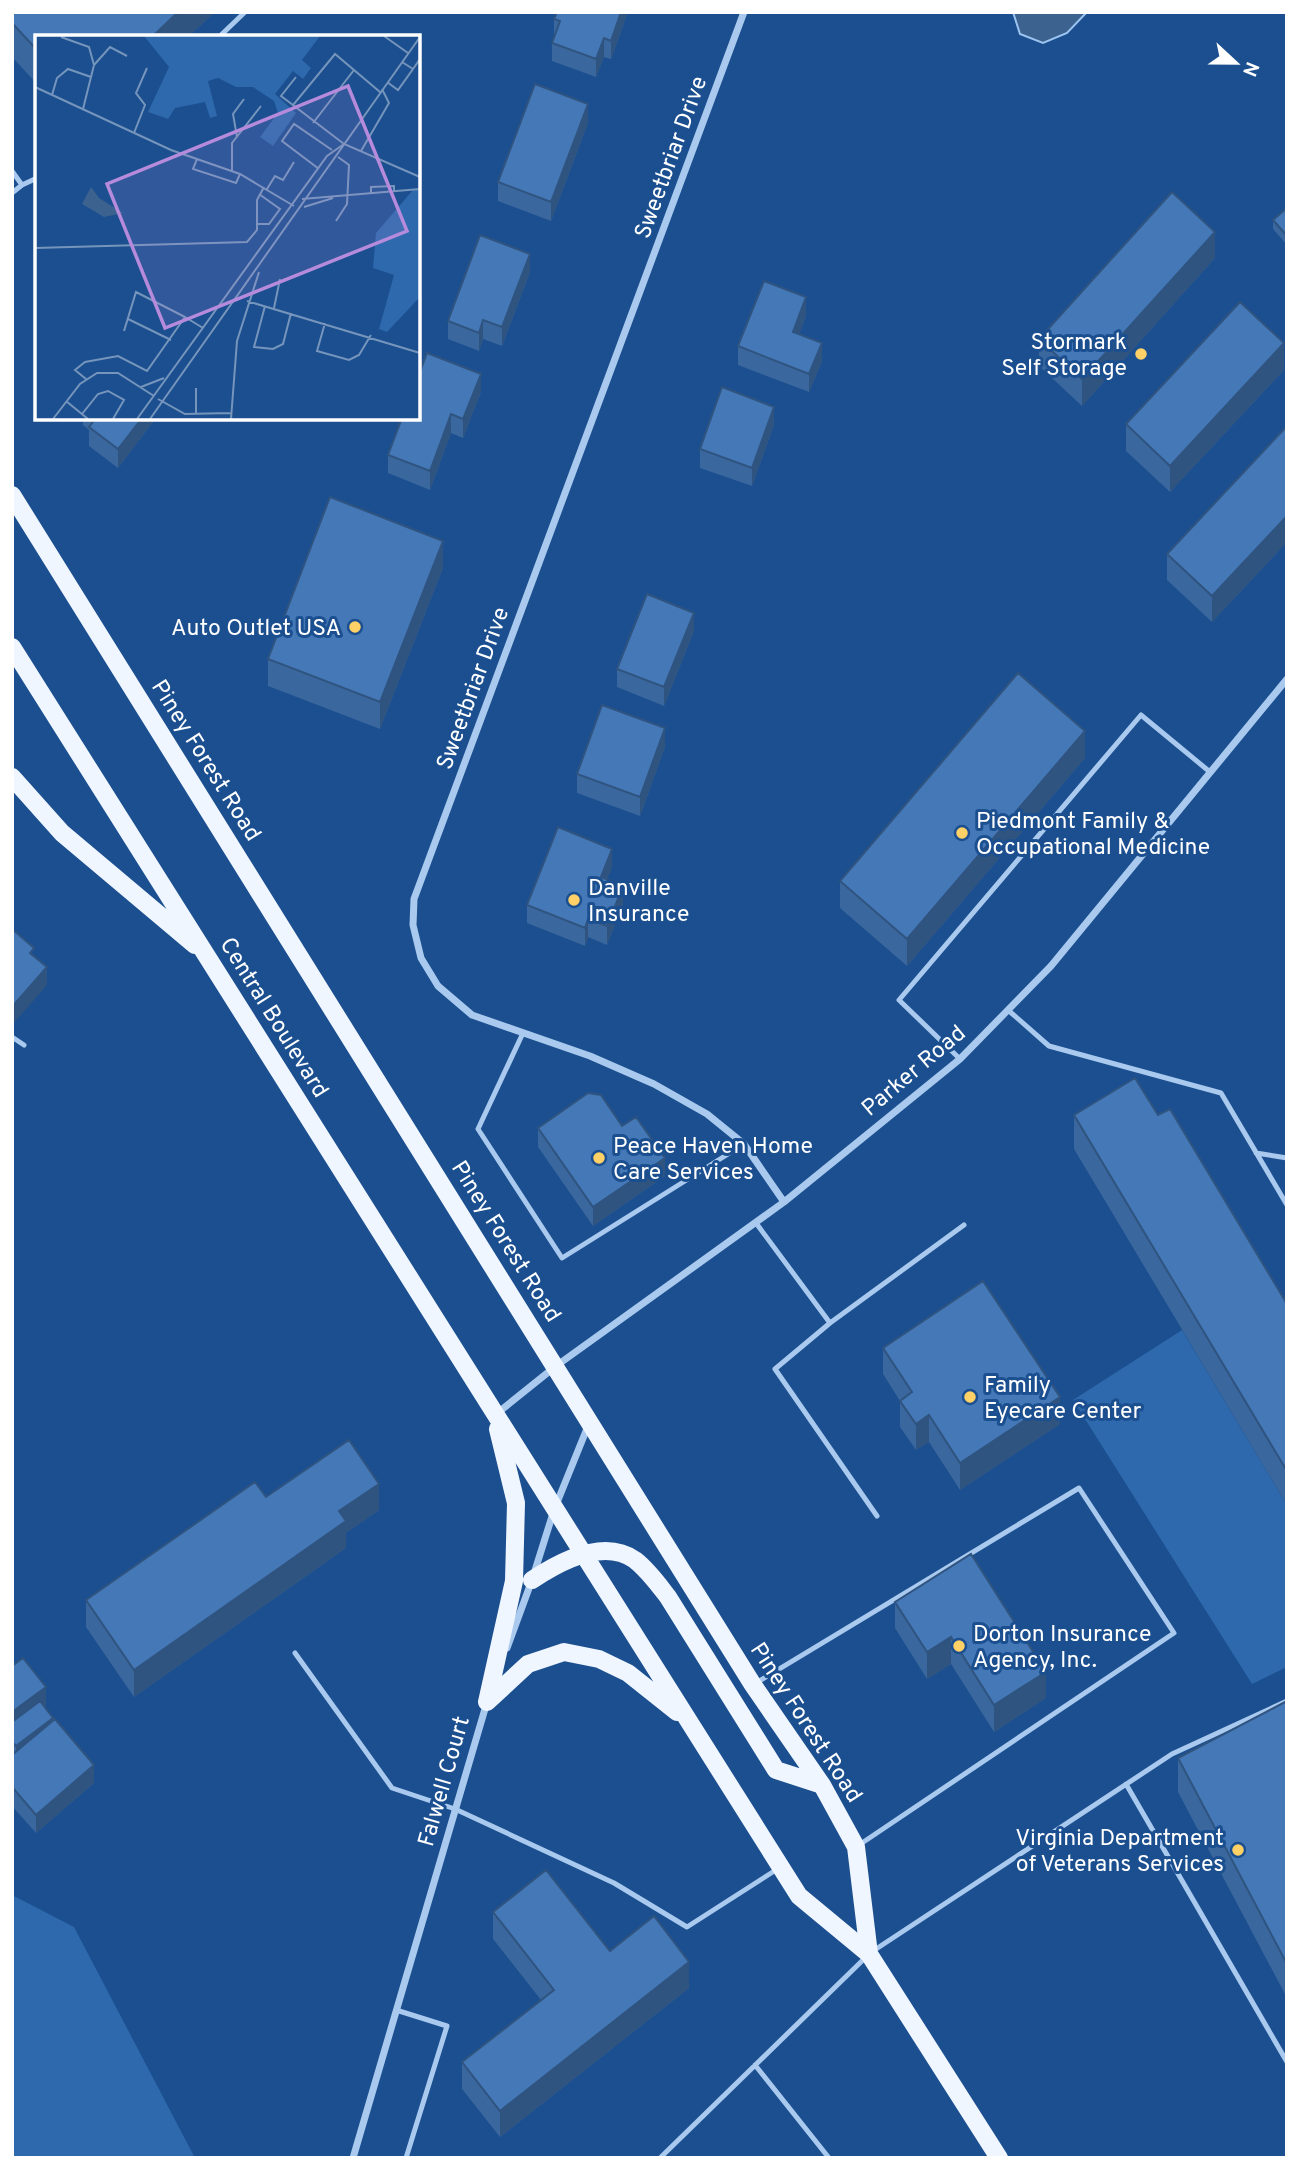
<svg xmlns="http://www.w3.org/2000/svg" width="1299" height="2170" font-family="Overpass,sans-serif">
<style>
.green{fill:#2e69ad}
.water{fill:#3c6290;stroke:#9cc4f0;stroke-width:2}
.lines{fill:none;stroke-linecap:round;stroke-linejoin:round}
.service{stroke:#a9c9ee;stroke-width:5}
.minor{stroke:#a9c9ee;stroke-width:7}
.primary{stroke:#f0f6ff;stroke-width:18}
.wall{fill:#3a679d}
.shaded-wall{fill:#305480}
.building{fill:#4478b7;stroke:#305480;stroke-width:2}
.poi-dot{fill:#ffd166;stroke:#1b4f8f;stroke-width:2.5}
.labels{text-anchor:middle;stroke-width:6;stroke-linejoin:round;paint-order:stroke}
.street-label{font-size:23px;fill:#fff;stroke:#1b4f8f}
.poi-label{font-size:23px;fill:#fff;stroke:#1b4f8f;text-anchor:start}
.inset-road{fill:none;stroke:#7695bc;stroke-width:2}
.view{fill:#b68bdc;fill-opacity:0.15;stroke:#b68bdc;stroke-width:3.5}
.inset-edge{fill:none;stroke:#fff;stroke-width:3.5}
</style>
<rect width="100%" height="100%" fill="#1b4f8f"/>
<path class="green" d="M1182,1330l105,175v162l-35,17 -179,-284z
M12,1895l62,32 121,231h-183z"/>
<path class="water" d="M1013,12h74l-20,21 -24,10 -23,-9z"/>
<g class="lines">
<path class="service" d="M219,37l26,-25
M12,171l10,14 -10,8
M22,185l15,-7
M1008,1010l41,36 172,47 66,112
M523,1033l-45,96 84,129 182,-114
M12,1037l12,8
M960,1059l-61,-59 242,-285 69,57
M1256,1153l31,5
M756,1223l74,100 -55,46 102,147
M830,1323l134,-98
M295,1653l97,135 63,21 159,74 73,44 92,-59
M756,1683l323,-195 95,145 -315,212
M1126,1784l161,278
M873,1951l299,-197 115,-53
M396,2010l51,16 -41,132
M755,2065l74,93
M660,2158l206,-201"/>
<path class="minor" d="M744,12l-330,887 -1,26 8,33 17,28 34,29 118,41 64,28 53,30 37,30 40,58
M495,1415l61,-49 228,-164 176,-143 91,-93 236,-287
M507,1648l25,-68 22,-70 34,-84
M353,2158l134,-456"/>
<path class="primary" d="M12,495l741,1190 69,100 34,62 13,107
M12,647l787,1249 70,58 130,204
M12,777l50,56 133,112
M532,1580c27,-18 72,-42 103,-20 13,10 23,24 33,37l108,173 46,15
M487,1702l27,-121 2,-78 -18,-74
M487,1702l41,-38 36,-12 35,7 29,14 49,39"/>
</g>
<path class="wall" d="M12,12h203l-27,25h-151v47l-25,-27z
M628,12l-17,47 -7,-2 -8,20 -44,-16v-18l2,-6v-18z
M588,123l-37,98 -53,-20v-19z
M1287,208v37l-14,-16v-9z
M37,211v33l-3,-5v-27z
M1215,258l-133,148 -43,-40v-27z
M530,272l-28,74 -19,-7 -4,12 -31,-12v-18z
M806,316l-7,18 23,27 -13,31 -71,-27v-19z
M1284,370l-114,122 -44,-41v-27z
M481,392l-18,46 -12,-5 -21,57 -42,-17v-18z
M83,418h73l-38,50 -29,-22v-16l-6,-5z
M774,425l-22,61 -52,-18v-19z
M1287,426v116l-75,80 -45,-42v-26z
M443,568l-63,161 -112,-43v-27z
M694,631l-30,75 -47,-19v-18z
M665,747l-25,69 -63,-23v-19z
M1085,758l-178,208 -67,-58v-27z
M612,867l-5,12 16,25 -16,41 -19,-8 -3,9 -58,-23v-18z
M1074,1115h84l129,189v201l-213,-356z
M622,1126l43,50 -72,50 -55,-79v-19z
M883,1348l177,76 -100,66 -31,-48 -13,8 -16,-23v-26l-17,-27z
M266,1497l113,13 -33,23v15l-212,149 -48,-70v-27z
M895,1602l151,96 -52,34 -43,-68 -24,15 -32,-51z
M12,1666l34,40 -1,1 8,14 41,62 -58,50 -24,-27v-51l2,-1 -2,-3z
M1287,1701v297l-109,-206v-34z
M493,1912l117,39 79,37 -189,149 -38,-48v-27l79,-62 -48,-61z"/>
<path class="shaded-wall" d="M178,12h37l-27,25h-36z
M621,12h7l-17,47v-18z
M604,38v19l-8,20v-18z
M588,104v19l-37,98v-19z
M1215,232v26l-133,148v-27z
M530,254v18l-28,74v-19z
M806,297v19l-13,35v-19z
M483,320v19l-4,12v-18z
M822,343v18l-13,31v-18z
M1284,343v27l-114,122v-26z
M481,374v18l-18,46v-19z
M774,407v18l-22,61v-18z
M451,414v19l-21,57v-19z
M142,418h14l-38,50v-19z
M1287,516v26l-75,80v-26z
M443,541v27l-63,161v-27z
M694,613v18l-30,75v-19z
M665,728v19l-25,69v-19z
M1085,731v27l-178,208v-27z
M612,849v18l-11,28v-18z
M623,886v18l-16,41v-19z
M588,919v18l-3,9v-18z
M47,967v18l-35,40v-18z
M665,1158v18l-72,50v-19z
M1060,1397v27l-100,66v-27z
M929,1415v27l-13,8v-26z
M379,1484v26l-33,23v15l-212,149v-27l205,-159z
M951,1637v27l-24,15v-27z
M1046,1672v26l-52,34v-27z
M46,1687v19l-34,25v-19z
M53,1718v10l-37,28v-10z
M94,1765v18l-58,50v-18z
M689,1962v26l-189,149v-26z"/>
<path class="building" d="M12,12h166l-26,25h-115v13l-25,-27z
M557,12h64l-10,29 -7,-3 -8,21 -44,-16 8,-22 -6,-2z
M535,84l53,20 -37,98 -53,-20z
M1172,192l43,40 -133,147 -43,-40z
M1287,208v28l-14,-16z
M480,235l50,19 -28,73 -19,-7 -4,13 -31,-12z
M764,281l42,16 -13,35 29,11 -13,31 -71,-28z
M1240,302l44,41 -114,123 -44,-42z
M427,353l54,21 -18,45 -12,-5 -21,57 -42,-16 14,-37h16v-41z
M722,387l52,20 -22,61 -52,-19z
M96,418h46l-24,31 -29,-22z
M1287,426v90l-75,80 -45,-42z
M330,497l113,44 -63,161 -112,-43z
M647,594l47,19 -30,74 -47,-18z
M1018,673l67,58 -178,208 -67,-58z
M602,705l63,23 -25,69 -63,-23z
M558,827l54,22 -11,28 22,9 -16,40 -19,-7 -3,9 -58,-23z
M12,929l22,19 -4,5 17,14 -35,40z
M1135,1078l23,37 12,-6 117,195v167l-213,-356z
M588,1093l13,2 21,31 14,-9 29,41 -72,49 -55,-79z
M983,1281l77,116 -100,66 -31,-48 -13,9 -16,-23 12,-9 -29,-44z
M349,1440l30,44 -40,27 7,10 -212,149 -48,-70 169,-118 11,15z
M971,1554l75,118 -52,33 -43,-68 -24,15 -32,-50z
M23,1658l23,29 -34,25v-46z
M40,1701l13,17 -37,28 -4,-4v-20z
M1287,1701v263l-109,-206z
M55,1719l39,46 -58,50 -24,-28v-32z
M546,1870l64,81 44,-35 35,46 -189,149 -38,-49 92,-72 -61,-78z"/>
<g class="poi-dot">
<circle cx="1141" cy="354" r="7"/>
<circle cx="355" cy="627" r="7"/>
<circle cx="962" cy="833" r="7"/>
<circle cx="574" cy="900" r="7"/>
<circle cx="599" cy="1158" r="7"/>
<circle cx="970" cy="1397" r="7"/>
<circle cx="959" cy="1646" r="7"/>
<circle cx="1238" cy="1850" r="7"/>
</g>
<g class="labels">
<g class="street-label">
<text transform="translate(670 157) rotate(-70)" y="8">Sweetbriar Drive</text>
<text transform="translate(472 688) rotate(-70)" y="8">Sweetbriar Drive</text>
<text transform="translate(207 760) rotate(58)" y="8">Piney Forest Road</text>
<text transform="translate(275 1017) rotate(58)" y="8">Central Boulevard</text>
<text transform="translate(913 1070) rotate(-40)" y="8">Parker Road</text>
<text transform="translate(507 1241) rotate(58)" y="8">Piney Forest Road</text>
<text transform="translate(807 1722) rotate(57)" y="8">Piney Forest Road</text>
<text transform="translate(443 1781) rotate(-74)" y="8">Falwell Court</text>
</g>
<g class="poi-label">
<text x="1127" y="349" text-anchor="end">Stormark<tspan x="1127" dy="26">Self Storage</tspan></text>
<text x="341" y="635" text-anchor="end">Auto Outlet USA</text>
<text x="976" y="828">Piedmont Family &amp;<tspan x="976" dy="26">Occupational Medicine</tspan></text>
<text x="588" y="895">Danville<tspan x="588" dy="26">Insurance</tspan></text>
<text x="613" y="1153">Peace Haven Home<tspan x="613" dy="26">Care Services</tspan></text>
<text x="984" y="1392">Family<tspan x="984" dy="26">Eyecare Center</tspan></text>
<text x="973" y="1641">Dorton Insurance<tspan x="973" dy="26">Agency, Inc.</tspan></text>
<text x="1224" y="1845" text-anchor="end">Virginia Department<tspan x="1224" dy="26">of Veterans Services</tspan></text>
</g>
</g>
<g transform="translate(35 35)">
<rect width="385" height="385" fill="#1b4f8f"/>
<path d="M109,1h176l-18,24 9,8 -8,11 -10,-8 -18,23 21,19 -23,33 -13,-9 18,-24 -4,-12 -21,-14h-17l-18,-9 -10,3 9,35 -7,2 -5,-16 -30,6 -7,11 -20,-7 21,-45zM385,154v108l-33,35 -8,-3 15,-54 -21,-7 3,-35 37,-43z" fill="#2e69ad"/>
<path d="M56,152l8,11 24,15 -19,4 -22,-13z" fill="#3c6290"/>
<path class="inset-road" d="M349,1l24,17M26,2l28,10 5,18 -11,44M367,27l11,7 7,-10M59,30l16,-18 17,9M352,47l11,8 15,-21M0,52l136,63 69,24 54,32M345,57l-45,-38 -42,51 51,39 76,33M17,60l5,-17 11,-9 23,8M258,70l-12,-9 15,-19M278,88l41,-53M99,98l11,-28 -9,-12 11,-25M202,102l-4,-23 11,-15M326,116l28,-48 -7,-14M162,124l-4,10 43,14 4,-9M284,134l-37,-28 12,-17 38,26M197,136v-28l29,-37M232,154l8,-13 8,4 11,-18M336,159v-7l23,-1v5M267,164l118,-10M269,172l29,-9M301,186l11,-17 2,-39 -11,-8M222,189h12l11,-15 -21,-15M0,213l212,-6 10,-12v-30l7,-13M212,266l173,52M230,271l-11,41 19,2 10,-5 8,-31M239,273l6,-29M93,284l43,21M290,288l-8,28 32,9 10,-5 12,-20M89,296l12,-39 49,25M51,344l-11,-9 10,-8 33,-6 29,15 38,-54 18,11M0,345v35M106,352l23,-9M161,353v26M123,364l27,15 46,-1M31,366l22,18M47,379l16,-20 10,-3 16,9 -11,19M18,384l27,-35 17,-11h21l36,23M102,384l190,-263 17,-12M115,384l270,-382M196,384l6,-78 22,-69"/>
<path class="view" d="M313,51l59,145 -242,97 -58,-144z"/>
<rect width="385" height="385" class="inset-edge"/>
</g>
<rect width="1299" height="2170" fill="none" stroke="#ffffff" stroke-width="28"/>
<g transform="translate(1236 63) rotate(112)" stroke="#1b4f8f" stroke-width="5" paint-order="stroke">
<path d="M0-5L12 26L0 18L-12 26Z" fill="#ffffff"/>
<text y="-10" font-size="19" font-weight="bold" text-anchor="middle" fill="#ffffff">N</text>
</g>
</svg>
